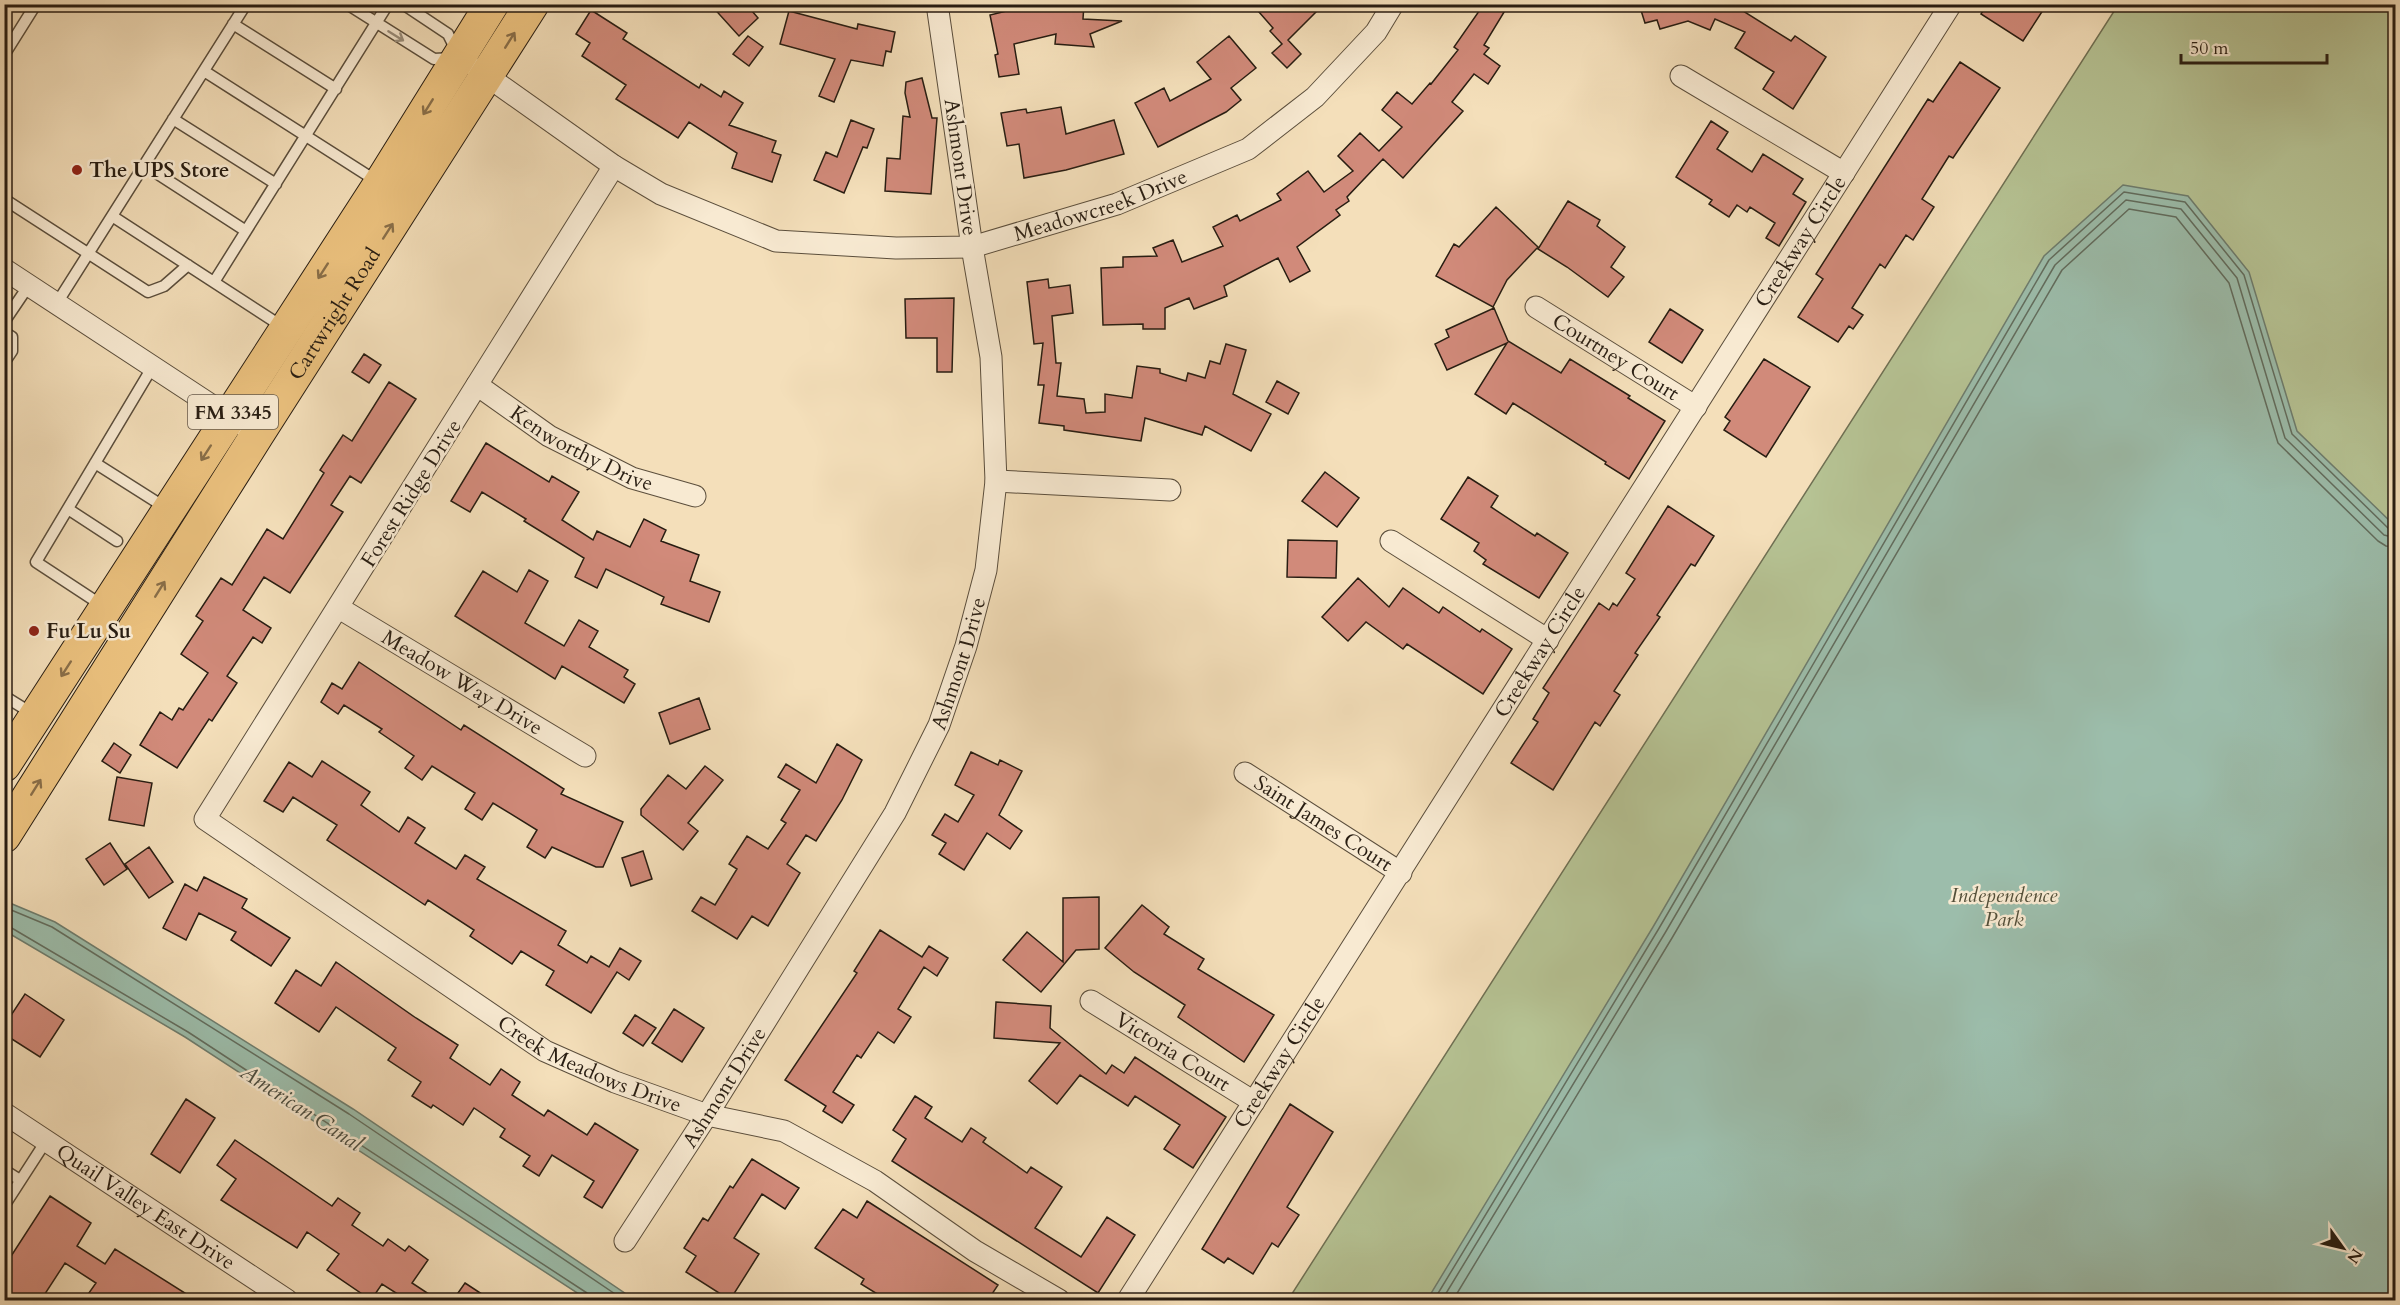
<svg xmlns="http://www.w3.org/2000/svg" width="2400" height="1305" font-family="Cardo,serif">
<style>
.green{fill:#b6c394;stroke:#6f7053;stroke-width:1.5}
.water{fill:#9cbdab;stroke:#6e7d6e;stroke-width:1.5}
.lines{fill:none;stroke-linecap:round;stroke-linejoin:round}
.shore{stroke:#626d5e;stroke-width:1.5}
.building{fill:#d18a7a;stroke:#281d12;stroke-width:1.5}
.service-casing{stroke:#5b4e3c;stroke-width:13}
.minor-casing{stroke:#5b4e3c;stroke-width:23}
.primary-casing{stroke:#281d12;stroke-width:35}
.service{stroke:#f8ead2;stroke-width:10}
.minor{stroke:#f8ead2;stroke-width:21}
.primary{stroke:#eac07d;stroke-width:33}
.oneway{stroke:#9a8e7c}
.oneway2{stroke:#896e48}
.poi-dot{fill:#8f2418;stroke:#f8ead2;stroke-width:2}
.labels{text-anchor:middle;stroke-width:5;stroke-linejoin:round;paint-order:stroke}
.shield{fill:#f8ead2;stroke:#665a4c;stroke-width:1.5}
.shield-label{font-size:20px;font-weight:bold;fill:#281d12}
.street-label{font-size:21px;fill:#281d12;stroke:#f8ead2}
.poi-label{font-size:21px;font-weight:bold;fill:#281d12;stroke:#f8ead2;text-anchor:start}
.park-label{font-size:21px;font-style:italic;fill:#534f39;stroke:#f8ead2}
.water-label{font-size:22px;font-style:italic;fill:#4b4d40;stroke:#f8ead2}
</style>
<rect width="100%" height="100%" fill="#f4dfba"/>
<filter id="stains"><feTurbulence type="fractalNoise" baseFrequency=".00333" numOctaves="4"/><feColorMatrix values="0 0 0 0 .2 0 0 0 0 .09 0 0 0 0 .02 0 0 0 .5 -.17"/></filter>
<radialGradient id="worn" r=".72"><stop offset=".6" stop-color="#630" stop-opacity="0"/><stop offset="1" stop-color="#630" stop-opacity=".3"/></radialGradient>
<path class="green" d="M2118,5h277v1295h-1107z"/>
<path class="water" d="M2123,185l65,11 61,76 48,159 98,95v774h-968l226,-373 391,-671z
M5,901l50,21 298,187 282,191h-47l-403,-263 -180,-106z"/>
<g class="lines">
<path class="shore" d="M4,907l48,20 297,187 275,186
M4,926l6,1 178,105 399,261 3,7
M1434,1300l224,-370 391,-670 75,-68 61,10 59,73 48,159 97,95 7,2
M1442,1300l223,-367 390,-668 71,-65 55,9 56,69 48,160 99,97 12,3
M1453,1300l219,-362 390,-668 67,-61 47,8 53,66 49,160 100,98 8,5 10,1"/>
</g>
<path class="building" d="M710,4h36l12,14 -19,18z
M1036,4h48l-1,15 39,2 -32,13 4,13 -39,-3 1,-10 -42,10 5,30 -20,3 -4,-22 3,-1 -8,-39z
M1267,4h57l-36,36 13,14 -14,14 -15,-15 10,-9 -12,-13 3,-3 -14,-16z
M1484,4h25l-25,41 5,3 -5,6 16,12 -12,18 -14,-10 -22,28 11,9 -60,67 -20,-19 -36,38 2,4 -13,9 4,5 -43,32 13,24 -20,11 -12,-24 -54,28 3,10 -33,13 -5,-11 -24,10v21h-22v-5l-40,1 -2,-57 22,-1v-10l34,-1 -4,-8 20,-8 9,22 41,-16 -10,-19 24,-12 3,6 41,-21 -4,-6 31,-23 16,21 29,-21 -15,-15 22,-23 19,18 23,-24 -20,-17 15,-18 15,12 18,-21 1,1 27,-34 -4,-3z
M1639,4h93l59,37 4,-5 31,21 -33,52 -30,-20 11,-17 -39,-24 10,-16 -30,-13 -5,11 -22,-9 -28,8 -3,-9 -12,3z
M1987,4h60l-24,37 -42,-27z
M591,10l36,23 -4,6 76,49 2,-4 20,13 3,-6 19,12 -14,22 47,16 -4,11 9,3 -9,27 -40,-14 5,-15 -48,-31 -11,16 -62,-39 10,-14 -44,-29 8,-13 -14,-9z
M789,11l68,18 1,-5 37,8 -4,20 -5,-1 -3,15 -32,-6 -17,42 -15,-6 16,-37 -55,-15z
M748,36l15,11 -14,19 -16,-12z
M1229,36l27,32 -25,20 10,12 -15,12 -68,35 -23,-44 29,-15 6,13 41,-22 -14,-17z
M1960,62l40,26 -47,70 -4,-2 -27,43 12,8 -21,33 -7,-5 -21,33 -5,-4 -28,44 11,7 -10,14 -4,-3 -11,16 -40,-25 25,-38 -7,-5 112,-175 5,3z
M922,78l10,40h5l-6,76 -46,-3 2,-33 13,1 3,-43 7,1 -5,-24 1,-11z
M1061,107l5,27 48,-14 10,34 -58,16 -42,8 -5,-34 -12,2 -6,-33 25,-4 1,4z
M851,120l23,9 -7,19 -4,-1 -19,46 -30,-13 12,-28 11,5z
M1711,121l17,11 -11,17 35,23 11,-18 40,25 -10,15 13,8 -27,44 -13,-8 9,-15 -25,-16 -3,5 -10,-7 -8,12 -20,-13 3,-4 -36,-23z
M1568,201l32,19 -3,6 28,21 -14,20 13,10 -16,20 -41,-30 -29,-18z
M1496,207l42,40 -31,33 -14,27 -57,-31 18,-32 5,3z
M1048,279l1,9 21,-3 3,28 -21,3 4,47h5l-4,33 27,3 2,14 19,-1v-18l27,4 5,-32 23,3v4l26,8 2,-8 17,5 5,-17 10,3 6,-20 20,6 -13,44 38,20 -20,37 -46,-25 -3,9 -57,-17 -4,23 -77,-11v-4l-25,-3 5,-38h-6l5,-42 -9,1 -7,-62z
M954,298l-2,74h-15v-34h-31l-1,-39z
M1494,308l14,33 53,32 9,-14 60,37 -2,2 37,23 -36,58 -24,-15 1,-2 -93,-59 -7,11 -31,-20 32,-51 -60,27 -12,-26 14,-7 -3,-7z
M1670,309l33,21 -21,33 -33,-21z
M364,354l17,11 -12,18 -17,-11z
M1764,359l46,28 -44,70 -42,-27 6,-9 -5,-4z
M1277,381l22,12 -11,21 -22,-12z
M389,382l27,17 -55,84 -11,-7 -19,29 12,7 -53,81 -26,-16 -21,33 28,18 -9,15 -9,-6 -26,39 10,7 -25,38 -3,-2 -32,49 -37,-23 20,-33 12,8 7,-12 4,2 25,-37 -27,-19 22,-33 -7,-5 25,-38 11,7 35,-56 16,10 41,-66 -4,-3 23,-35 9,6z
M486,443l63,39 3,-6 27,16 -17,28 31,20 4,-9 33,16 14,-28 22,11 -5,11 38,14 -9,26 30,11 -11,30 -48,-18 3,-7 -58,-28 -9,19 -22,-11 9,-19 -60,-37 2,-2 -44,-27 -12,20 -19,-11z
M1325,472l34,26 -22,29 -35,-26z
M1468,477l30,19 -7,11 44,29 2,-3 31,20 -29,45 -56,-34 3,-4 -12,-9 5,-8 -38,-24z
M1668,506l46,30 -19,30 -4,-2 -34,51 3,2 -25,36 3,2 -24,36 6,4 -20,31 -5,-4 -42,68 -42,-27 27,-41 -5,-3 16,-26 -6,-5 56,-85 10,7 4,-7 4,3 18,-27 -9,-6z
M1288,540l49,1 -1,37 -49,-1z
M529,570l19,11 -23,42 39,23 15,-26 19,11 -9,16 39,23 -4,7 11,7 -11,19 -62,-37 -7,13 -100,-63 28,-45 34,21z
M1358,578l31,29 14,-19 36,25 4,-6 37,25 2,-3 30,20 -29,45 -76,-50 -4,5 -37,-27 -18,19 -26,-24z
M359,662l102,68 3,-5 100,64 -3,5 62,28 -20,45h-7l-44,-20 -7,11 -18,-11 10,-17 -44,-27 -11,17 -17,-11 10,-16 -43,-27 -10,14 -17,-12 9,-12 -35,-24 3,-3 -38,-24 -6,9 -17,-12 11,-19 10,6z
M699,698l11,31 -40,15 -11,-31z
M114,743l17,12 -11,18 -18,-12z
M837,744l25,16 -20,40 -26,41 -10,-6 -19,29 13,9 -32,53 -16,-10 -15,23 -45,-28 9,-14 14,8 22,-36 -8,-5 18,-28 21,13 18,-26 -5,-3 19,-30 -22,-13 8,-13 30,19z
M971,752l27,13 2,-5 22,11 -23,44 23,16 -12,18 -23,-16 -23,37 -25,-16 7,-11 -14,-8 13,-21 13,8 16,-27 -19,-10z
M322,761l48,31 -9,13 38,27 9,-15 17,11 -10,15 41,26 9,-14 20,12 -8,12 89,52 -8,14 29,18 4,-7 18,11 11,-19 21,13 -12,19 -12,-8 -26,41 -45,-28 8,-14 -33,-20 -9,13 -42,-28 4,-6 -46,-30 -3,5 -98,-65 10,-15 -44,-28 -10,15 -19,-11 25,-39 23,15z
M705,766l18,14 -35,43 10,8 -15,19 -42,-35v-6l27,-34 18,14z
M117,777l35,6 -8,43 -35,-6z
M110,843l17,26 -23,16 -18,-26z
M149,847l24,35 -24,16 -24,-34z
M643,851l9,28 -21,7 -9,-28z
M204,877l43,22 -5,9 48,30 -19,28 -40,-26 5,-8 -37,-19 -13,27 -23,-12 22,-44 12,7z
M1099,897v52l-23,1 -35,42 -38,-32 24,-28 36,30v-64z
M1142,905l27,22 -5,7 40,25 -6,10 76,46 -30,47 -66,-45 7,-12 -51,-33 -29,-24z
M880,930l42,27 7,-11 19,12 -11,18 -13,-9 -26,42 13,8 -17,26 -16,-11 -17,26 -4,-3 -24,37 21,13 -12,18 -19,-12 3,-5 -41,-26 72,-107 -3,-2z
M336,962l80,56 42,27 -8,13 40,27 11,-16 19,13 -8,13 32,21 4,-6 39,25 8,-12 43,27 -36,58 -18,-11 10,-16 -42,-26 -13,21 -16,-10 7,-10 -30,-19 5,-8 -31,-21 -11,17 -30,-20 -2,3 -19,-12 9,-14 -33,-22 8,-12 -60,-41 -17,25 -44,-29 21,-33 25,16z
M25,994l39,26 -24,37 -36,-23v-8z
M996,1002l55,4 -1,22 56,46 6,-9 12,8 11,-16 91,60 -33,51 -29,-19 16,-24 -45,-29 -7,10 -48,-31 -23,29 -28,-23 31,-38 -66,-5z
M674,1009l30,19 -22,34 -30,-19z
M635,1015l21,13 -13,18 -20,-13z
M915,1096l17,11 -7,11 37,24 9,-14 15,10 -3,4 44,31 4,-6 31,20 -27,41 46,29 26,-40 28,18 -37,58 -206,-132 14,-22 -13,-9z
M186,1099l29,19 -35,55 -29,-19z
M1290,1104l43,28 -46,75 12,8 -21,32 -6,-4 -19,31 -25,-16 -4,5 -22,-14z
M235,1140l97,66 6,-8 22,15 -8,12 31,21 5,-7 17,12 4,-5 19,14 -16,23 26,17h-31l-25,-16 -11,16 -44,-30 12,-16 -32,-22 -10,16 -76,-48 15,-21 -19,-14z
M752,1159l47,29 -14,21 -23,-15 -28,44 25,16 -29,46 -44,-28 10,-16 -12,-8 19,-30 5,3 22,-35 3,2z
M50,1196l41,27 -14,23 28,18 10,-15 81,51h-112l12,-17 -31,-20 -24,37h-37v-33z
M867,1201l131,84 -10,15h-101l-26,-16 3,-5 -49,-31 28,-39 14,9z
M465,1283l26,17h-38z"/>
<g class="lines">
<defs>
<path id="service" d="M347,4l87,55 19,-1
M403,4l45,30 8,16
M233,24l103,65
M4,55l32,-51
M204,71l174,111
M173,119l103,65
M144,165l102,66
M4,199l144,93 16,-6 24,-21
M112,216l171,111
M214,282l174,-278
M57,303l189,-299
M4,322l25,-37
M4,332l8,5v14l-8,12
M95,463l71,45
M68,509l49,32
M103,606l-67,-44 117,-196
M4,696l29,18
M4,1170l16,10
M4,1206l42,-65"/>
<g id="minor">
<path id="s1" d="M477,69l137,97 47,28 115,47 120,7 76,-1 145,-43 131,-55 67,-52 61,-65 17,-28"/>
<path d="M1681,76l163,97"/>
<path id="s2" d="M614,166l-409,653 340,232 70,31 92,33 77,16 91,50 100,70 84,49"/>
<path d="M4,269l236,155"/>
<path id="s3" d="M1536,307l160,100"/>
<path id="s4" d="M477,385l72,51 83,42 63,18"/>
<path d="M996,481l174,9"/>
<path d="M1391,541l157,99"/>
<path id="s5" d="M339,608l246,148"/>
<path id="s6" d="M1245,773l156,100"/>
<path id="s7" d="M1091,1001l163,101"/>
<path id="s8" d="M4,1113l283,187"/>
<path id="s9" d="M625,1241l82,-126 188,-302 44,-88 27,-79 20,-76 10,-89 -5,-124 -19,-110 -35,-243"/>
<path id="s10" d="M1128,1300l823,-1296"/>
</g>
<g id="primary">
<path d="M4,765l376,-581 112,-180"/>
<path id="s11" d="M4,836l253,-401 275,-431"/>
</g>
</defs>
<use href="#service" class="service-casing"/>
<use href="#minor" class="minor-casing"/>
<use href="#primary" class="primary-casing"/>
<use href="#service" class="service"/>
<use href="#minor" class="minor"/>
<use href="#primary" class="primary"/>
</g>
<defs><path id="oneway-shaft" d="M-6 0H5M1.5-3L5.5 0L1.5 3" fill="none" stroke-width="1.6" stroke-linecap="round" stroke-linejoin="round" transform="scale(1.5)"/></defs>
<use class="oneway" href="#oneway-shaft" transform="translate(396 36) rotate(32)"/>
<g class="oneway2">
<use href="#oneway-shaft" transform="translate(510 40) rotate(-58)"/>
<use href="#oneway-shaft" transform="translate(428 107) rotate(122)"/>
<use href="#oneway-shaft" transform="translate(388 231) rotate(-57)"/>
<use href="#oneway-shaft" transform="translate(323 271) rotate(123)"/>
<use href="#oneway-shaft" transform="translate(206 453) rotate(123)"/>
<use href="#oneway-shaft" transform="translate(160 589) rotate(-58)"/>
<use href="#oneway-shaft" transform="translate(66 669) rotate(123)"/>
<use href="#oneway-shaft" transform="translate(36 787) rotate(-58)"/>
</g>
<g class="poi-dot">
<circle cx="77" cy="170" r="6"/>
<circle cx="34" cy="631" r="6"/>
</g>
<g class="labels">
<rect class="shield" x="188" y="395" width="90" height="34" rx="4.5"/>
<g class="shield-label">
<text x="233" y="419">FM 3345</text>
</g>
<g class="street-label">
<text transform="translate(961 167) rotate(82)" y="7">Ashmont Drive</text>
<text dy="7" stroke="none"><textPath href="#s1" startOffset="678">Meadowcreek Drive</textPath></text>
<text dy="7" stroke="none"><textPath href="#s10" startOffset="1254">Creekway Circle</textPath></text>
<text dy="7" stroke="none"><textPath href="#s11" startOffset="618">Cartwright Road</textPath></text>
<text dy="7" stroke="none"><textPath href="#s3" startOffset="94">Courtney Court</textPath></text>
<text dy="7" stroke="none"><textPath href="#s4" startOffset="123">Kenworthy Drive</textPath></text>
<text transform="translate(411 493) rotate(-58)" y="7">Forest Ridge Drive</text>
<text dy="7" stroke="none"><textPath href="#s10" startOffset="768">Creekway Circle</textPath></text>
<text dy="7" stroke="none"><textPath href="#s9" startOffset="669">Ashmont Drive</textPath></text>
<text dy="7" stroke="none"><textPath href="#s5" startOffset="144">Meadow Way Drive</textPath></text>
<text dy="7" stroke="none"><textPath href="#s6" startOffset="93">Saint James Court</textPath></text>
<text dy="7" stroke="none"><textPath href="#s7" startOffset="96">Victoria Court</textPath></text>
<text dy="7" stroke="none"><textPath href="#s2" startOffset="1228">Creek Meadows Drive</textPath></text>
<text dy="7" stroke="none"><textPath href="#s10" startOffset="282">Creekway Circle</textPath></text>
<text dy="7" stroke="none"><textPath href="#s9" startOffset="183">Ashmont Drive</textPath></text>
<text dy="7" stroke="none"><textPath href="#s8" startOffset="170">Quail Valley East Drive</textPath></text>
</g>
<g class="poi-label">
<text x="89" y="177">The UPS Store</text>
<text x="46" y="638">Fu Lu Su</text>
</g>
<g class="park-label">
<text x="2004" y="902">Independence<tspan x="2004" dy="24">Park</tspan></text>
</g>
<g class="water-label">
<text transform="translate(302 1107) rotate(33)" y="8">American Canal</text>
</g>
</g>
<rect width="2400" height="1305" fill="none" stroke="#f4dfba" stroke-width="24"/>
<rect x="6" y="6" width="2388" height="1293" fill="none" stroke="#281d12" stroke-width="3"/>
<rect x="12" y="12" width="2376" height="1281" fill="none" stroke="#281d12" stroke-width="1.5"/>
<g transform="translate(2343 1248) rotate(124)" stroke="#f8ead2" stroke-width="4.5" paint-order="stroke">
<path d="M0-4.5L10 22L0 15L-10 22Z" fill="#281d12"/>
<text y="-9" font-size="16" font-weight="bold" text-anchor="middle" fill="#281d12">N</text>
</g>
<path d="M2181 54v9h146v-9" fill="none" stroke="#281d12" stroke-width="3"/>
<text x="2190" y="54" font-size="18" fill="#281d12" stroke="#f8ead2" stroke-width="4.5" paint-order="stroke">50 m</text>
<rect width="100%" height="100%" filter="url(#stains)"/>
<rect width="100%" height="100%" fill="url(#worn)"/>
</svg>
